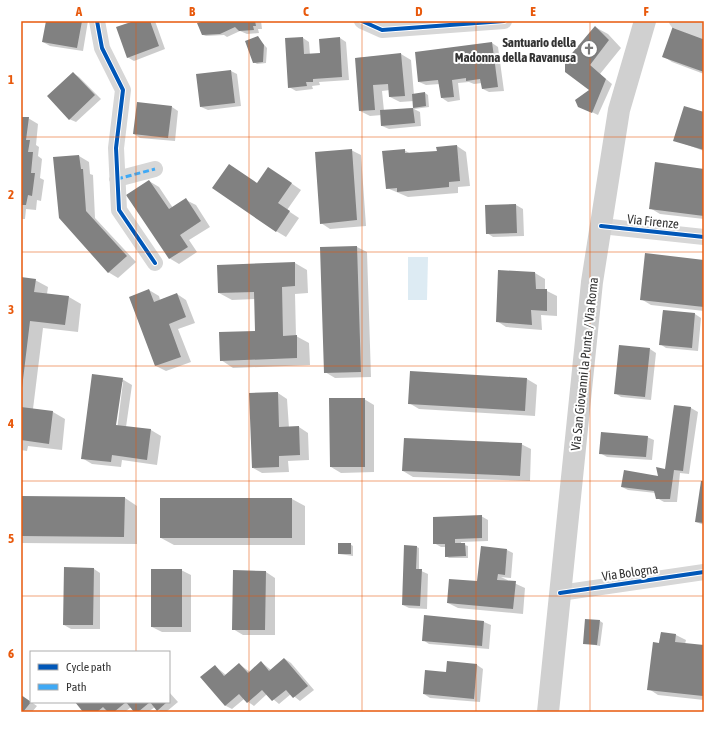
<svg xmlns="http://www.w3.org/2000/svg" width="725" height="733" font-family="'Asap Condensed',sans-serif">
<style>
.water{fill:#ddebf3}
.shadow{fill:#0003;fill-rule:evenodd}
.building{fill:#818181}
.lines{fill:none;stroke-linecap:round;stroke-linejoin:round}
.street{stroke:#d7d7d7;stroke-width:16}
.secondary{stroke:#d0d0d0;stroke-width:22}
.quiet{stroke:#3fa9f5;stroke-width:3;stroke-dasharray:6 3;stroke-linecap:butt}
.cycleway-casing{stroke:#fff;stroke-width:6}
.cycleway{stroke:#0057b8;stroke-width:4}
.grid{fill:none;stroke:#e8590c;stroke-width:1;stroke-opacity:0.55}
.labels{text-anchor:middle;stroke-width:4;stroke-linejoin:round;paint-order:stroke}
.poi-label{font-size:13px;font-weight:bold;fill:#333;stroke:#fff;text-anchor:end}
.street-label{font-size:13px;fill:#333;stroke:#fff}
.neatline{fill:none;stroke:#e8590c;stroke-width:1.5}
.grid-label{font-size:13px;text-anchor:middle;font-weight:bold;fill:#e8590c}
</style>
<rect width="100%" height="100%" fill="#fff"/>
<path class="water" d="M408,257h20l-1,43h-19z"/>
<path class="shadow" d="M47,21h41l-5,30 -33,-5 -7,-4z
M137,21h18l10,28 -31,12 -7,-4z
M209,21h52l1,8h-4l1,4 -12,1 -7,-3 -13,6 -3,-2 -18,1 -3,-1z
M595,27l13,7 13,14 -21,26 12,10 -14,31 -19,-9 12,-16 -23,-32z
M257,37l10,11 -1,15 -9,1 -3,-2z
M303,38l6,4 1,13 11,-1 19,-16 6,4 3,38 -30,2 1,3 -8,1 1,3 -17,2 -7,-4z
M704,38v36l-32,-12 -9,-6z
M492,43l6,4 6,44 -15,1 -6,-3 -1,-6 -8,1 -5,-2 -11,1 2,17 -12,2 -6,-4 -2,-14 -14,1 -7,-3z
M401,54l10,6 3,35 11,-2 3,2 1,12 -15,2 6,3 1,14 -32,3 -7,-3v-11l-12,1 -10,-5 -4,-53zM390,90v7l10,5 14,-1v7l-30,3 -2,-20z
M231,71l6,3 4,32 -33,4 -7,-3z
M73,73l6,4 22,22 -25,23 -7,-3z
M172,107l6,4 -3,30 -35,-3 -6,-4z
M704,113v38l-30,-11z
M21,118h7l10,6 -2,21 3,2 -1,9 4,3 -2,19 4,2 -3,21 -4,-1 -1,10 -10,-1 -1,10h-4z
M457,146l9,6 4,34 -12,1v6l-50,4 -21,-9 17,-38 7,4 27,-2z
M351,150l10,5 5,71 -36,3 -9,-6z
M79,156l10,6 1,12 3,1 2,43 41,44 -18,16 -10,-6 -54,-114z
M704,170v49l-44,-5 -10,-6z
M278,174l23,16 -14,20 12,8 -13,19 -10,-6 -18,-47z
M149,181l10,6 14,21 13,-8 10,5 14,22 -21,13 8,12 -18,12 -10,-6z
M516,205l7,4 1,27 -31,1 -6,-4 -1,-27z
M357,247l10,5 4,125 -36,1 -10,-6 -4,-124z
M704,261v50l-53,-6 -10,-6z
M295,263l12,7 1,23 -13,1 1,42 13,7 1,22 -77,3 -12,-8 35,-28 -1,-33 -23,1 -13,-7z
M535,273l10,6v11l12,6v20l-16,-1 1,15 -36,-3 -9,-6z
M21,278l14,2 13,7 -1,7 22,3 12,7 -3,28 -35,-4 -10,81 20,3 12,7 -3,31 -34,-4 -1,5 -6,-1z
M149,290l10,6 1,4 17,-6 9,6 9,23 -17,6 13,33 -25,9 -10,-5 -26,-69z
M663,311l32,3 6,4 -3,33 -32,-3 -6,-4z
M650,349l6,4 -5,47 -30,-3 -6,-4z
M411,372l116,7 10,6 -2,31 -116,-7 -10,-6z
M122,379l10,6 -6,42 25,3 10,6 -4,29 -35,-5 -1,7 -29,-3 -10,-6zM121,382h2l-6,48h-2z
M278,393l9,6 2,29 10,-1 9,6 1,27 -21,1 1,11 -27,1 -9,-5z
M364,399l10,6v67l-33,1 -10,-6z
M675,406l16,2 7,4 -9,62 -9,-1 -3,29h-13l-7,-4 -1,-5 -28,-3 -6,-3 37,-10 7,-7z
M647,437l7,3 -2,20 -45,-3 -7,-4z
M521,444l10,5 -1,32 -117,-4 -10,-6z
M704,482v43l-8,-3z
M21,497l104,1 12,8v38l-116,-1z
M161,499h131l13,7v39h-131l-13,-7z
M481,516l7,4v21l-27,1v2l7,2v12h-19l-3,-2v-9h-5l-7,-4z
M350,544l3,2v10l-14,-2z
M417,547l2,1v22l9,4 -1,35 -18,-1 -6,-3z
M507,550l6,3 -2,25 -10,-1 24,11 -2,26 -65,-6 -10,-5 30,-20z
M94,569l6,4v56h-29l-7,-4z
M181,570l10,5v57h-29l-10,-5z
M266,572l9,6v57h-32l-10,-6z
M21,575l1,1v55h-1z
M425,616l59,6 7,3 -2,24 -60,-5 -6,-4z
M600,621l3,2 -3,23 -16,-3z
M661,633l15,2 10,5 -1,4 19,2v54l-46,-5 -9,-6z
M285,659l6,4 23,27 -14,11 -9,-7 -12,10 -12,-10 -13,12 -10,-7 -12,10 -6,-3 -24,-28 13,-12 11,9 13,-11 11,8 11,-10 10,8z
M477,665l6,4 -3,33 -50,-4 -6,-4 23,-21z
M169,692l9,10 -12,10h-5l-6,-5 -7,5h-12l-5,-5 -6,5h-41l-8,-10h93z
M21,695l16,11 -5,6h-11z"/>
<path class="building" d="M46,21h36l-5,27 -35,-6z
M134,21h16l9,25 -32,12 -11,-31z
M205,21h50l1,5h-3l1,4 -15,1 -4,-4 -15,7 -18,1 -5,-12z
M595,26l14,14 -19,25 16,14 -14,34 -14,-6 -3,-7 14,-10 -24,-18v-8l3,-6z
M673,26l31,11v35l-42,-15z
M258,36l6,9 -1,17 -10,1 -8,-22z
M303,37l1,17 16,-1 -1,-14 21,-2 2,40 -29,2v3h-7l1,4 -19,2 -3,-50z
M492,42l6,45 -16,2 -2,-10 -14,2v-3l-14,2 2,17 -13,1 -3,-18 -20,2 -3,-30z
M401,53l4,43 -16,1 -1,-13 -15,1 2,25 -16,1 -4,-53z
M231,70l4,33 -35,4 -4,-33z
M73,72l22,23 -26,25 -22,-24z
M425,92l1,14 -13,2 -1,-14z
M137,102l35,4 -4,32 -35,-4z
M684,106l20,6v38l-31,-9z
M413,108l2,15 -34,3 -1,-16z
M21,117h8l-3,23h4l-2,12h5l-2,21h4l-3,23 -4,-1 -2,10h-5z
M457,145l3,36 -11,1v5l-52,5v-4l-11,1 -4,-38 23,-2v4l32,-2 -1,-4z
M352,149l5,71 -37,4 -5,-72z
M79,155l2,14h2l3,42 41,45 -19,17 -49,-55 -6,-61z
M655,162l49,7v47l-55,-7z
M229,164l28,19 11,-16 24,16 -14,20 12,8 -14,21 -64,-44z
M149,180l20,29 17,-11 15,23 -21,14 8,12 -19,12 -43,-64z
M516,204l1,29 -31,1 -1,-29z
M357,246l4,126 -37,1 -4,-126z
M645,253l59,7v47l-64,-7z
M295,262v24l-13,1 1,49 14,-1v23l-77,3 -1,-29 36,-1 -1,-39 -36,1 -1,-28z
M498,270l37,2 1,17h11v22l-16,-1 1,15 -36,-3z
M21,277l15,2 -2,13 35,4 -4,29 -35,-4 -8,67z
M149,289l5,13 23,-9 9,24 -17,7 12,33 -26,9 -26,-69z
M663,310l32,3 -3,35 -33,-3z
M619,345l31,3 -5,49 -31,-3z
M410,371l117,7 -2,33 -117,-7z
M92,374l31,4 -7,47 35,4 -4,31 -35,-5 -1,7 -30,-3z
M278,392l1,35 20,-1 1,29 -21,1v11l-27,1 -3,-75z
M329,398h36v69h-35z
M674,405l17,2 -8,64 -9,-1 -4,29h-14l-2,-8 -33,-4 3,-17 34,6 -2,-9 9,2z
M21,407l32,4 -4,33 -28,-4z
M601,432l47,4 -2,21 -47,-3z
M404,438l118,5 -2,33 -118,-5z
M701,481h3v42l-9,-1z
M21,496l104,1 -1,40 -103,-1z
M160,498h132v40h-132z
M482,515v23l-27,1v4h10l1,13 -21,1v-13h-12v-27z
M338,543h13v11h-13z
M404,545l13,1 -1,23h6l-2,37 -18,-1z
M481,546l26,3 -2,26 -7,-1 -1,6 19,1 -3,28 -66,-6 2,-24 28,2z
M64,567l30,1 -1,57h-30z
M151,569h31v58h-31z
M233,570l33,1 -1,59h-33z
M424,615l60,6 -2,25 -60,-5z
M585,619l15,1 -3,25 -14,-1z
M661,632l15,2 -1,8 29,3 -1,51 -56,-6 6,-48 6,1z
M284,658l24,28 -15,12 -7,-8 -14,11 -10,-11 -15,13 -8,-9 -14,12 -25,-29 15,-12 9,11 15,-13 9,10 13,-12 8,10z
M447,661l30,3 -3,35 -51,-5 2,-24 21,2z
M21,695l10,7 -8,10h-2z
M75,702h92l-10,9 -7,-9 -12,10h-4l-8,-10 -12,10h-6l-5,-5 -6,5h-14z"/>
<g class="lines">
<path class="street" d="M97,21l5,27 21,42 -7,58 3,62 36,53
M362,21l20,9 122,-9
M677,21l27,10
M117,179l38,-10
M601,226l103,11
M560,593l144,-21"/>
<path class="secondary" d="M548,712l44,-430 27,-172 26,-89"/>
<path class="quiet" d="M117,179l38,-10"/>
<defs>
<path id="cycleway" d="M97,21l5,27 21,42 -7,58 3,62 36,53
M362,21l20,9 122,-9
M601,226l103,11
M560,593l144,-21"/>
</defs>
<use href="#cycleway" class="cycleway-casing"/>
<use href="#cycleway" class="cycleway"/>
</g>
<path class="grid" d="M136,21v631M249,21v691M362,21v691M476,21v691M590,21v691M21,137h683M21,252h683M21,366h683M21,481h683M21,596h683M136,702v10"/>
<defs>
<symbol id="church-ring" viewBox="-11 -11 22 22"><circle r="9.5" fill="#fff" stroke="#7a7a7a" stroke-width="1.5"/><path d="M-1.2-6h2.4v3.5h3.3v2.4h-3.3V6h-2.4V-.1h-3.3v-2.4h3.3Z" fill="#7a7a7a"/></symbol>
</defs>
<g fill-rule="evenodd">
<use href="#church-ring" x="579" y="39" width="20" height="20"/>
</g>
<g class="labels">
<g class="poi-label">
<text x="576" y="47">Santuario della<tspan x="576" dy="15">Madonna della Ravanusa</tspan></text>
</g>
<g class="street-label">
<text transform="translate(653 221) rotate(6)" y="5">Via Firenze</text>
<text transform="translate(584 364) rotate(-84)" y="5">Via San Giovanni la Punta / Via Roma</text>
<text transform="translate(630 572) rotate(-8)" y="5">Via Bologna</text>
</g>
</g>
<rect width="725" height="733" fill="none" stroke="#ffffff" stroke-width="44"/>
<rect x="30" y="651" width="140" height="52" fill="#ffffff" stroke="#adadad"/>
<rect x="38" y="664" width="20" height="6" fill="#0057b8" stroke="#adadad"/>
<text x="66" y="671" font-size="12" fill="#333333">Cycle path</text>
<rect x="38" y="684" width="20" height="6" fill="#3fa9f5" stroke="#adadad"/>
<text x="66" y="691" font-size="12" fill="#333333">Path</text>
<rect x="22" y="22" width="681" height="689" class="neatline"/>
<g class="grid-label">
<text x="79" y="16">A</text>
<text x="192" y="16">B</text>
<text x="306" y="16">C</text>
<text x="419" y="16">D</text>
<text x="533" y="16">E</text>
<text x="646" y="16">F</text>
<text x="11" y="84">1</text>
<text x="11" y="199">2</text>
<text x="11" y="314">3</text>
<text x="11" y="428">4</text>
<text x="11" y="543">5</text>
<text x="11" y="658">6</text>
</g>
</svg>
